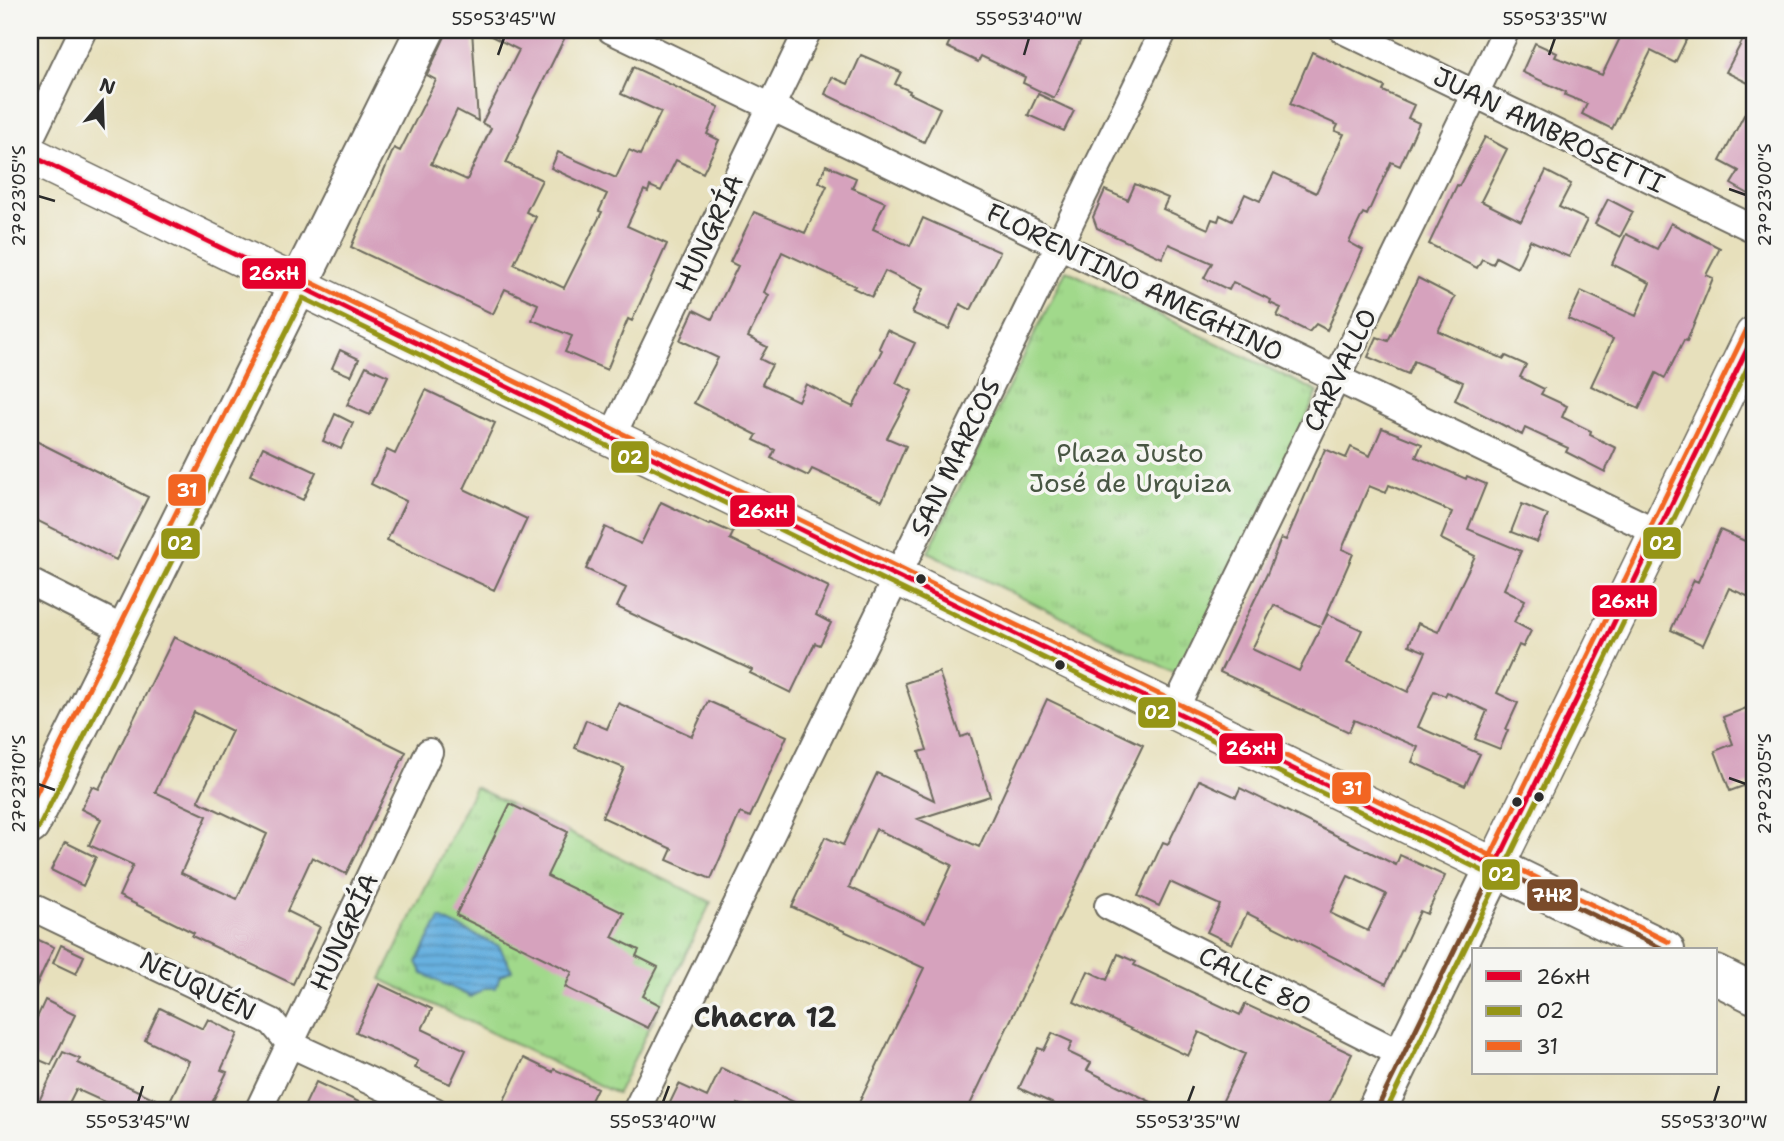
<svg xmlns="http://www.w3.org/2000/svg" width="1784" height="1141" font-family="'Shantell Sans',sans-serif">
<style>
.park{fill:url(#park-tufts);stroke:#66825b;stroke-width:2}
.water{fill:url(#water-rules);stroke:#4a6e86;stroke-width:2}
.building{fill:#d6a2bd;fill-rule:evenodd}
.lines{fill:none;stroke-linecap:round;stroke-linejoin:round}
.minor-casing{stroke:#6d6a5e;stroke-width:30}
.secondary-casing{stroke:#6d6a5e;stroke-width:40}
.primary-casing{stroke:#6d6a5e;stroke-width:42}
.minor{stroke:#fff;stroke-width:26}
.secondary{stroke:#fff;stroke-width:37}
.primary{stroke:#fff;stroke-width:38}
.bus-1-casing{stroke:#f6f6f2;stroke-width:10}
.bus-2-casing{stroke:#f6f6f2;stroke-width:10}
.bus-3-casing{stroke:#f6f6f2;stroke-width:10}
.bus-4-casing{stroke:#f6f6f2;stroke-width:10}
.bus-1{stroke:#e4002b;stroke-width:5}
.bus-2{stroke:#959516;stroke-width:5}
.bus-3{stroke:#f26522;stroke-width:5}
.bus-4{stroke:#7a4b2a;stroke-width:5}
.ticks{fill:none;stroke:#2b2b2b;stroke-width:2.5}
.bus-dot{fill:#2b2b2b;stroke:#f6f6f2;stroke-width:2.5}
.labels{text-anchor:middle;stroke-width:7;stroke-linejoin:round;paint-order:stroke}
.street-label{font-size:26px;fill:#2b2b2b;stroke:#f6f6f2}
.park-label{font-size:26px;fill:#485643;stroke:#f6f6f2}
.neighbourhood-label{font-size:28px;font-weight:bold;fill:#2b2b2b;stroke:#f6f6f2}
.line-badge{stroke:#f6f6f2;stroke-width:2.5}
.badge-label{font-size:19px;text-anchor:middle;font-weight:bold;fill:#fff}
.neatline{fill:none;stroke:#2b2b2b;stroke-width:2.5}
.ticks-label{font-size:18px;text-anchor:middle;fill:#2b2b2b}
</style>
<defs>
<pattern id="park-tufts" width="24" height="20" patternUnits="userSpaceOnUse" patternTransform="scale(1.75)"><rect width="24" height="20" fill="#a1d98b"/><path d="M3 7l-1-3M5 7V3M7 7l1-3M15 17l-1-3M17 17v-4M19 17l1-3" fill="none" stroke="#8bba78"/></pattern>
<pattern id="water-rules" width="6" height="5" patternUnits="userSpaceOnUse" patternTransform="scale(1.75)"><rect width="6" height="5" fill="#68b1e0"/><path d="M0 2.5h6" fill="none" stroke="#5690b6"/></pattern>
</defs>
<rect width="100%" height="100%" fill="#f6f6f2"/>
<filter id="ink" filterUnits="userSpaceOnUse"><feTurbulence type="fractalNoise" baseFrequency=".0143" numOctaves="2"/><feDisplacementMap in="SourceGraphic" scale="14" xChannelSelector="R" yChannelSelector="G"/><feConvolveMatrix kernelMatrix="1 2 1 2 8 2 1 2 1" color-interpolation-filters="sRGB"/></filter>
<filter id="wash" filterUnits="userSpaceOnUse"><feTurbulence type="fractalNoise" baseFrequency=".00686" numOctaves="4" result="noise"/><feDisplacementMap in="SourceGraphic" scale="28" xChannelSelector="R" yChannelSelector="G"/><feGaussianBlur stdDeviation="1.57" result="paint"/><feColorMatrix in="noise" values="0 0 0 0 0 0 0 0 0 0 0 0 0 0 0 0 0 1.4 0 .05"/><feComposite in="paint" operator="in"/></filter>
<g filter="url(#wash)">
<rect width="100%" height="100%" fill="#e7e0bc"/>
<path class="park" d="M1066,270l252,122 -134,285 -256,-125z
M475,787l236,115 -94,192 -236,-115z"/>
<path class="water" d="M440,918l59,28 13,24 -12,6 -4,12h-11l-14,9 -48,-23 -6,-12z"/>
<g id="blocks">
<path class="building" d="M448,30h24l6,91 -21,-11 -26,54 36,16 24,-52 -9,-5 37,-73 -40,-20h72l14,7 -40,81 -7,17 1,1 -13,27 36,17 -16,32 10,5 -22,47 50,24 38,-76 -3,-1 8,-17 -56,-26 7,-16 58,26 13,-28 11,5 21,-43 -40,-18 12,-27 86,40 -12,27 12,6 -16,33 -27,-13 -15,31 -11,-5 -2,6 -4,-2 -17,36 40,18 -35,77 -4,-2 -21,51 -42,-18 7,-16 -40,-16 6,-16 -33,-15 -12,25 -142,-67 43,-99 6,3 36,-71 -9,-5z
M955,30h103l23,10 -27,58 -31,-15 2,-6 -44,-21 -3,6 -31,-15z
M1609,30h82l-16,33 -24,-12 -39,78 -30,-15 5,-10 -22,-9 1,-3 -44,-20 13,-29 22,10 -2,4 47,18 19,-39z
M1748,30h6v56l-28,-14z
M1312,52l73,35 -2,4 31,14 -6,13 11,5 -19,43 -9,-4 -24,53 -4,-2 -14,29 14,8 -36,80 -11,-6 -7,8 -32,-16 4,-8 -11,-5 1,-3 -38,-18 -4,8 -25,-12 8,-15 -43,-19 -7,14 -65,-30 -4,-11 12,-27 23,10 7,-16 33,14 -5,11 45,20 4,-10 6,2 2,-6 12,6 13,-27 15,7 14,-28 42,20 28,-59 -9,-3 3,-6 -48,-21z
M861,55l40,17 -6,12 15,7 -1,2 31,15 -16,34 -99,-48 7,-17 16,7z
M1038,94l36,17 -10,20 -36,-16z
M1754,96v101l-23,-13 8,-13 -19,-10z
M1485,137l22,12 -26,52 40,20 25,-50 25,13 -12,23 28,13 -18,37 -39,-17 -13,28 -21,-11 -3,7 -11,-5 -5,9 -48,-24 28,-59 2,1z
M826,165l30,13 -4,10 33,14 -12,27 37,17 13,-28 77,34 -29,58 -11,-6 -11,25 -37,-16 11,-24 -38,-18 -13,26 -19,-9 2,-2 -73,-34 -18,40 5,3 -21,42 19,10 -7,12 12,6 -10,19 36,17 8,-17 47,23 29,-57 -3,-2 8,-18 28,13 -19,40 16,8 -25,47 19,8 -24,55 -70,-32 -4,7 -37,-18 4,-8 -21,-10 3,-5 -63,-32 24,-45 -38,-18 14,-30 18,9 26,-53 -8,-4 24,-50 51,21 22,-47 -8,-4z
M1608,199l25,13 -13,25 -25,-13z
M1671,223l49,25 -14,27 7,3 -26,63 -3,-1 -19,38 -9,-5 -17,36 -48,-23 22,-47 -45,-20 13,-28 55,25 14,-33 -38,-19 14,-30 31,15z
M1418,278l37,19 -17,34 66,28 2,-3 20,9 -6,12 24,12 -3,5 26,12 -5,11 29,14 -1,4 26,13 -11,24 -39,-20 2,-4 -43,-20 -3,7 -67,-35 8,-18 -49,-21 -6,13 -40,-17 9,-20 11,4z
M340,350l19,9 -8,17 -19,-8z
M366,366l22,10 -18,39 -23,-10z
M426,390l69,33 -31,66 63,30 -33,71 -107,-50 19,-39 -35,-17 16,-34 8,4z
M335,414l18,9 -12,26 -18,-8z
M1382,428l40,16 -6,13 50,22 1,-3 19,8 -18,45 53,22 -17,38 21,11 -11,22 17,9 -8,16 -4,-2 -22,48 21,10 -12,26 2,1 -8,19 -25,-10 12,-28 -40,-19 -2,4 -11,-5 -16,36 62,27 -15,32 -53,-24 6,-15 -64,-27 -5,12 -129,-60 47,-98 14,-36 5,2 39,-91 21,9 5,-11 19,9zM1389,485l63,27 -11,27 34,17 -37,76 -20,-9 -9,22 17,7 -18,40 -61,-29 15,-33 -34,-16 -6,11 31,-71 -11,-5 27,-63 17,7zM1274,605l47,22 -22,44 -47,-22z
M30,438l118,59 -32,63 -86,-43z
M263,447l53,25 -13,28 -53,-25z
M661,502l48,23 2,-2 22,10 -3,6 99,48 -13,28 15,8 -11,22 -5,-2 -24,50 -41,-20 2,-3 -135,-63 9,-19 -40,-19 19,-42 36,17z
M1522,504l26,11 -11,27 -26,-10z
M1720,530l34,15v54l-25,-11 -26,57 -32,-15 23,-50 4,2z
M174,637l232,115 -60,122 -34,-17 -25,54 33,16 -27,57 -101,-48 2,-3 -75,-37 14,-31 -44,-20 12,-26 -20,-10 11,-23 7,3zM194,712l38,19 -34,70 69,33 -30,65 -56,-26 26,-57 -52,-24z
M939,672l22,65 9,-3 20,62 -72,23 61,28 68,-148 96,46 -176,366h-112l69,-143 -132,-61 33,-70 18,8 34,-72 57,27 -15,-48 8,-2 -22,-67zM876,829l76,36 -27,58 -76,-36z
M708,701l79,35 -37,81 -10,-4 -29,66 -44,-19 5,-11 -70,-32 22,-49 -49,-20 11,-28 21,9 11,-26 74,33z
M1754,705v77l-24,9 -15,-40 18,-7 -10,-27z
M1199,780l37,17 4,-9 156,77 4,-10 45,21 -18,38 -7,-3 -34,73 -139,-71 -15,31 -25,-12 13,-27 -50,-23 -11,24 -21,-10 25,-54 5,2zM1348,876l38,18 -18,37 -38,-18z
M510,804l58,28 -21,44 77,37 -12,24 27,13 -3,6 22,11 -15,29 17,9 -12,23 -83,-41 7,-15 -116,-57z
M65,842l31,15 -13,29 -32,-16z
M30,936l24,11 -24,52z
M61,945l23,11 -8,18 -23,-11z
M1118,954l18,8 -2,3 106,50 5,-11 107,50 -27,57h-107l27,-57 -46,-22 -11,24 -114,-54 14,-31 19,9z
M379,984l53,25 -10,20 44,21 -16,34 -35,-16 3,-7 -62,-29z
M45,1000l30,15 -24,50 -21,-9v-23z
M160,1008l43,21 5,-10 30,15 -17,36 6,2 -19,39h-84l-48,-22 -11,22h-31l29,-59 17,7 -2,4 90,42 21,-44 -44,-21z
M1052,1033l20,9 -4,10 23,11 -4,7 82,41h-100l-50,-23 19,-40 6,2z
M524,1058l29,14 1,-3 43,19 -11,23h-87z
M721,1068l92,43h-60l-15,-7 -1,7h-71l13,-27 28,13z
M316,1082l62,29h-76z"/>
</g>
</g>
<g filter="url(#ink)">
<use href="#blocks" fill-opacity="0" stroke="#6d6a5e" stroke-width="2"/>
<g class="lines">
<defs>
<path id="minor" d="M611,30l1048,503
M1343,30l411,199
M30,139l53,-109
M611,438l197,-408
M30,582l97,49
M1174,711l332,-681
M30,906l242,116 18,22 145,67
M1108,906l295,149
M258,1111l171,-359
M636,1111l528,-1081"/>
<path id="secondary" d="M30,155l1465,712 259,-532"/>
<path id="primary" d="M30,825l395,-795
M1716,975l38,19
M1376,1111l119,-244 170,83"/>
</defs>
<use href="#minor" class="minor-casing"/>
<use href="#secondary" class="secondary-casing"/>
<use href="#primary" class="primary-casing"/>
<use href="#minor" class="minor"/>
<use href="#secondary" class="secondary"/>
<use href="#primary" class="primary"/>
<defs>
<path id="bus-1" d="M30,155l1465,712
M1495,867l259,-532"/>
<path id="bus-2" d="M38,829l265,-531 1188,577
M1386,1111l368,-757"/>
<path id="bus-3" d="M30,806l261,-524 9,-5 1369,665
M1487,863l259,-532"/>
<path id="bus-4" d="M1376,1111l119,-244 170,83"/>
</defs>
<use href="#bus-1" class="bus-1-casing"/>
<use href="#bus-2" class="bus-2-casing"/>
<use href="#bus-3" class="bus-3-casing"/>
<use href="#bus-4" class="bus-4-casing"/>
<use href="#bus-1" class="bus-1"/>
<use href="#bus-2" class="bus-2"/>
<use href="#bus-3" class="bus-3"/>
<use href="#bus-4" class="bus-4"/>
</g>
</g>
<path class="ticks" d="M498,55l6,-17M1024,55l5,-17M1549,55l6,-17M1729,189l17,6M38,196l17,5M1729,778l17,6M38,784l17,6M138,1102l5,-16M663,1102l6,-16M1188,1102l6,-16M1714,1102l5,-16"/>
<g class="bus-dot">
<circle cx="921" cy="579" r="6"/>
<circle cx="1060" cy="665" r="6"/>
<circle cx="1539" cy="797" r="6"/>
<circle cx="1517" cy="802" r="6"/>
</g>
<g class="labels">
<g class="street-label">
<text transform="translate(1549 130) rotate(26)" y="9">JUAN AMBROSETTI</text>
<text transform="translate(709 233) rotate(-65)" y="9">HUNGRÍA</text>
<text transform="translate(1135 282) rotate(26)" y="9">FLORENTINO AMEGHINO</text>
<text transform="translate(1340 370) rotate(-64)" y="9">CARVALLO</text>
<text transform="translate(955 457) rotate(-64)" y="9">SAN MARCOS</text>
<text transform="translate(344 932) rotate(-65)" y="9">HUNGRÍA</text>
<text transform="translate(1255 981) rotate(27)" y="9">CALLE 80</text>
<text transform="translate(198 986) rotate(26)" y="9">NEUQUÉN</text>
</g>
<g class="park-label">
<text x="1130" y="462">Plaza Justo<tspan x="1130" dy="30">José de Urquiza</tspan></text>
</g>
<g class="neighbourhood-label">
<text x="765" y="1027">Chacra 12</text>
</g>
</g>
<g class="line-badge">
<rect x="241" y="257" width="66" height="33" rx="7" fill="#e4002b"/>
<rect x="610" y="440" width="40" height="34" rx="7" fill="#959516"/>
<rect x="167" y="473" width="40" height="34" rx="7" fill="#f26522"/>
<rect x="729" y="494" width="67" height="34" rx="7" fill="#e4002b"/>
<rect x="1642" y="526" width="40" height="34" rx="7" fill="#959516"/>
<rect x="160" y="527" width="41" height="33" rx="7" fill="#959516"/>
<rect x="1591" y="584" width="67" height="34" rx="7" fill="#e4002b"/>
<rect x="1137" y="696" width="40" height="33" rx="7" fill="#959516"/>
<rect x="1218" y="732" width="66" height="33" rx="7" fill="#e4002b"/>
<rect x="1331" y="771" width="41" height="34" rx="7" fill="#f26522"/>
<rect x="1481" y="858" width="40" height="33" rx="7" fill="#959516"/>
<rect x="1526" y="878" width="53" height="34" rx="7" fill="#7a4b2a"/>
</g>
<g class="badge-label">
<text x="274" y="280">26xH</text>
<text x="630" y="464">02</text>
<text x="187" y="497">31</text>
<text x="763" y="518">26xH</text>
<text x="1662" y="550">02</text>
<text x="180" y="550">02</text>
<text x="1624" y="608">26xH</text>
<text x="1157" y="719">02</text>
<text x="1251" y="755">26xH</text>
<text x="1352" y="795">31</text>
<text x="1501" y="881">02</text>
<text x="1552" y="902">7HR</text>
</g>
<rect width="1784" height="1141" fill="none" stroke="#f6f6f2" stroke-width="77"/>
<rect x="1472" y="948" width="245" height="126" fill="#f6f6f2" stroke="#a5a5a2" stroke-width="2"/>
<rect x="1486" y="971" width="35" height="10" fill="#e4002b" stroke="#a5a5a2" stroke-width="2"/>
<text x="1536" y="984" font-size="21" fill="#2b2b2b">26xH</text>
<rect x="1486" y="1006" width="35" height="10" fill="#959516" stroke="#a5a5a2" stroke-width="2"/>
<text x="1536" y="1018" font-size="21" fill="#2b2b2b">02</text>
<rect x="1486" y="1041" width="35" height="10" fill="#f26522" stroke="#a5a5a2" stroke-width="2"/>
<text x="1536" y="1054" font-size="21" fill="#2b2b2b">31</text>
<g transform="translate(102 102) rotate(19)" stroke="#f6f6f2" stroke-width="5" paint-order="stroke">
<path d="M0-5L12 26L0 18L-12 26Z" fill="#2b2b2b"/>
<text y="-10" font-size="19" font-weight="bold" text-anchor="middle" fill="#2b2b2b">N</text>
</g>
<rect x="38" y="38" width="1708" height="1064" class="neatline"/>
<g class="ticks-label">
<text x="504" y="25">55°53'45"W</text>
<text x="1029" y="25">55°53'40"W</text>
<text x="1555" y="25">55°53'35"W</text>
<text transform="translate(1765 195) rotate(-90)" y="6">27°23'00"S</text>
<text transform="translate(19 196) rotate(-90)" y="6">27°23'05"S</text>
<text transform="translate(1765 784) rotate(-90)" y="6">27°23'05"S</text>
<text transform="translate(19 784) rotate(-90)" y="6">27°23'10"S</text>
<text x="138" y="1128">55°53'45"W</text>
<text x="663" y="1128">55°53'40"W</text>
<text x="1188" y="1128">55°53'35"W</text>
<text x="1714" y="1128">55°53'30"W</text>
</g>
</svg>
